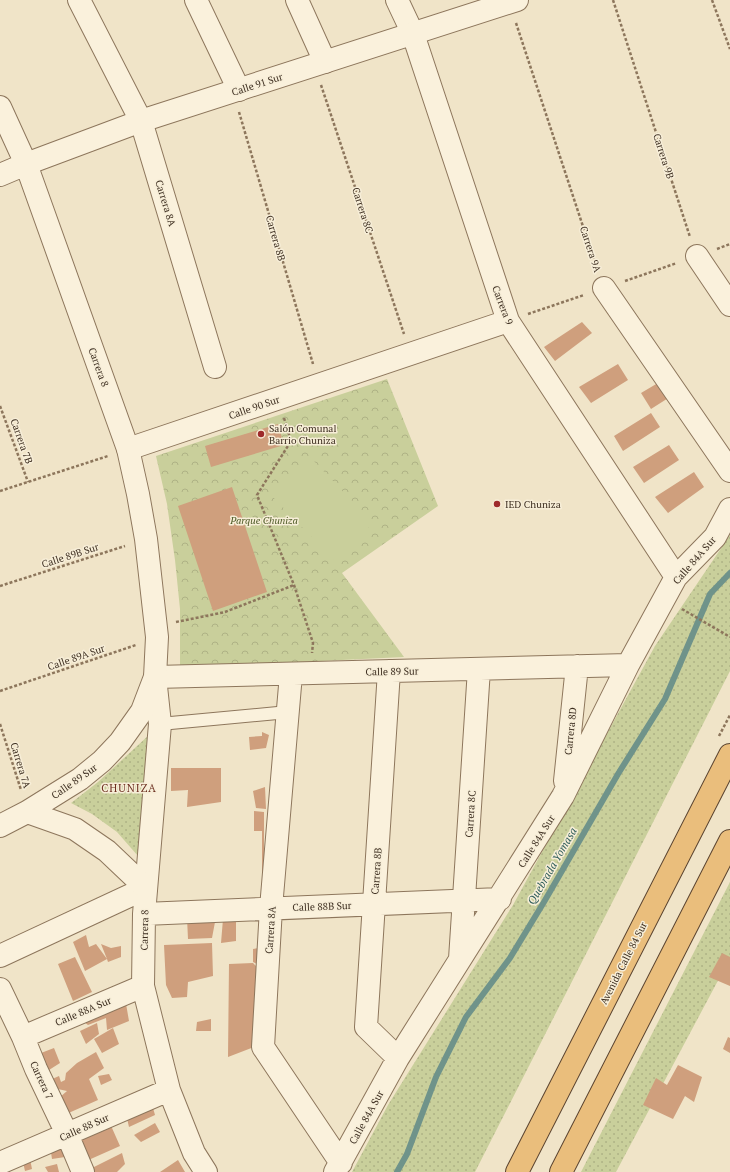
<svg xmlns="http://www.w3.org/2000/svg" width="730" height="1172" font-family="'PT Serif',serif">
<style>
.grass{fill:url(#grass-dots)}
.forest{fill:url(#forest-crowns)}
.pitch{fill:#c9cf9b}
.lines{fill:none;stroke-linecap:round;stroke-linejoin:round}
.stream{stroke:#6f938a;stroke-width:6}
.building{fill:#cf9f7d}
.service-casing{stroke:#8d765c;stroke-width:14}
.minor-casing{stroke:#8d765c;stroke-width:24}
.tertiary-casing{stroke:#8d765c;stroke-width:24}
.trunk-casing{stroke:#5b4430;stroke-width:24}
.path{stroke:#8d765c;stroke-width:2.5;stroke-dasharray:3 2;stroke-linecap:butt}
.service{stroke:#faf1dc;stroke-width:12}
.minor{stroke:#faf1dc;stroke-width:22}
.tertiary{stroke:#faf1dc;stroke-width:22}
.trunk{stroke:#eabe7c;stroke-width:22}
.poi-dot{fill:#9e2a2b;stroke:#f7eed8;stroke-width:1.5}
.labels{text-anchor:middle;stroke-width:3;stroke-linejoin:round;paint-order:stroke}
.street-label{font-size:10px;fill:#3d2e20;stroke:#f7eed8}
.poi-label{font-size:10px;fill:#3d2e20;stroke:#f7eed8;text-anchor:start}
.park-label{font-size:10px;font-style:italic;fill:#4d5a26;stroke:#f7eed8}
.neighbourhood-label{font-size:11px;letter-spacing:1px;fill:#6b2e1e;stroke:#f7eed8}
.water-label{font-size:11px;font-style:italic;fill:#2f5d5a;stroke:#f7eed8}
</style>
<defs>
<pattern id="grass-dots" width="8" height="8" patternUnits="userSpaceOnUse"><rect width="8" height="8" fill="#c9cf9b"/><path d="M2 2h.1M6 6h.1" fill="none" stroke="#aeb285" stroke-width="1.8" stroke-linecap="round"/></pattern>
<pattern id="forest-crowns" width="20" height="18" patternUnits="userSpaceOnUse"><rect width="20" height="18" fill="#c9cf9b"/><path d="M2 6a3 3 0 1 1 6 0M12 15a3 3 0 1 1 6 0" fill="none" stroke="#aeb285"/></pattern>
</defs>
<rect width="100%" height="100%" fill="#f0e4c8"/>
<path class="grass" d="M730,535v136l-255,501h-123l36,-67 125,-200 142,-259z
M149,735l-11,121 -21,-24 -25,-18 -21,-11 27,-21z
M730,882v76l-114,214h-35z"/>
<path class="forest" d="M387,379l51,127 -96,67 62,84 -224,11v-59l-5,-49 -8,-56 -11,-48z"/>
<path class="pitch" d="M310,457l63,66 -38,38 -64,-66z"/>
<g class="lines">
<path class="stream" d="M397,1172l10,-18 29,-77 30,-60 44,-59 34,-56 74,-128 47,-75 45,-105 20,-21"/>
</g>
<path class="building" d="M582,322l10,11 -37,28 -11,-14z
M618,364l10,16 -37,23 -12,-16z
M663,380l10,15 -22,14 -10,-16z
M651,413l9,14 -37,24 -9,-15z
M278,424l6,21 -73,22 -6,-21z
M669,445l10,15 -35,23 -11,-16z
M694,472l10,15 -36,26 -13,-16z
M232,487l35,105 -54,19 -35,-105z
M262,732l7,3 -3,13 -16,2 -1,-13 13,-1z
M171,768h50v34l-34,5 1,-17 -17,1z
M265,787l1,22 -10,-1 -3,-17z
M254,811l10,1v80l-2,-1v-60h-8z
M236,916v25l-15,2 2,-24z
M187,918l28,4 -3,16 -24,1z
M86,935l3,12 7,-3 11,15 -6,-15 10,4 10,-2v11l-13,5 -1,-3 -22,12 -12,-29z
M212,943l1,33 -25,6 -1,15 -15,1 -6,-13 -2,-40z
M259,948v17l-6,-3v-13z
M722,953l8,4v29l-21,-9z
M75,957l17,35 -19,9 -15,-37z
M253,963l5,5 -4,79 -26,10 1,-93z
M125,998l4,23 -22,9 -1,-12 -18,7 -8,-6z
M211,1019v12h-15l1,-9z
M97,1023l2,11 -13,10 -6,-13z
M113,1028l6,16 -17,9 -8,-14z
M728,1037l2,1v15l-7,-4z
M54,1048l6,15 -11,7 -8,-17z
M96,1052l8,16 -15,11 9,21 -34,15 -5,-17 8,-7 -14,-3 -3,-8 9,-4 2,6 4,-2 1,-7 11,-10z
M678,1065l24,12 -8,25 -9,-6 -12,23 -30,-14 13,-27 11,7z
M109,1074l3,6 -11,5 -3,-9z
M151,1101l4,14 -26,12 -4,-17z
M108,1119l12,27 -36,16 -13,-29z
M155,1123l5,9 -19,10 -7,-7z
M61,1137l4,20 -13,2 -2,-13z
M122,1153l3,11 -8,8h-33z
M29,1154l3,15 -7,2 -3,-13z
M178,1160l7,12h-25z
M57,1164l2,8h-11l-3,-5z"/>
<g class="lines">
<defs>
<path id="service" d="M160,724l128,-12"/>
<path id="minor" d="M79,0l62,121 74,246
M196,0l43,90
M297,0l28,62
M397,0l16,34 95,287 168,256
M697,256l33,49
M604,288l126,183
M128,449l380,-128
M389,671l-23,356 32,31
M291,674l-20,234 -8,139 78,116
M565,781l12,-115
M144,914l356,-15
M0,956l146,-68
M460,959l19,-290
M0,989l23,48 13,32 31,65 16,38
M23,1037l120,-51
M0,1163l169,-73
M206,1172l-12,-19 -25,-63 -26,-104 1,-72 16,-190 -5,-47 473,-12
M335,1172l63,-114 165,-262 65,-131 48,-88 39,-40 15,-28"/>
<path id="tertiary" d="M0,107l26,57 102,285 10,45 8,45 11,98 -2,40 -13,34 -22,31 -18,19 -22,18 -53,33 -27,14
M0,175l26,-11 115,-43 376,-121
M27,812l48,17 32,22 39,37"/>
<path id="trunk" d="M517,1172l213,-417
M561,1172l169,-331"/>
</defs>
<use href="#service" class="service-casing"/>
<use href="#minor" class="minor-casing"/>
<use href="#tertiary" class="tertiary-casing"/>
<use href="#trunk" class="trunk-casing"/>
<path class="path" d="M613,0l77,237
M712,0l18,49
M516,23l81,246
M321,85l83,249
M239,112l74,252
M717,249l13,-5
M625,281l52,-18
M528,314l56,-19
M0,406l28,76
M284,418l7,23 -34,54 37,90 19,58 -1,10
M0,491l108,-35
M0,586l125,-40
M682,609l48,28
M176,622l49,-10 69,-27
M0,691l136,-46
M0,724l21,66
M719,736l11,-21"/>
<use href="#service" class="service"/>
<use href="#minor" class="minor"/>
<use href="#tertiary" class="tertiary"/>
<use href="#trunk" class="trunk"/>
</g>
<g class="poi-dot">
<circle cx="261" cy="434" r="4"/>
<circle cx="497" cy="504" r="4"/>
</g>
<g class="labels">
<g class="street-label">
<text transform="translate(257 84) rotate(-18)" y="4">Calle 91 Sur</text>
<text transform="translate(664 156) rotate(72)" y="4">Carrera 9B</text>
<text transform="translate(166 203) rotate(73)" y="4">Carrera 8A</text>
<text transform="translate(363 210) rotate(72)" y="4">Carrera 8C</text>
<text transform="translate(276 238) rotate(74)" y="4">Carrera 8B</text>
<text transform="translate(591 249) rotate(72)" y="4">Carrera 9A</text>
<text transform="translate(503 305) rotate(69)" y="4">Carrera 9</text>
<text transform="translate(99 367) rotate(70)" y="4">Carrera 8</text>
<text transform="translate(254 407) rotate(-19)" y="4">Calle 90 Sur</text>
<text transform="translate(22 441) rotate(70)" y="4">Carrera 7B</text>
<text transform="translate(70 555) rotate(-18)" y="4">Calle 89B Sur</text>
<text transform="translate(694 560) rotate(-49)" y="4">Calle 84A Sur</text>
<text transform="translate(76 657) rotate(-19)" y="4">Calle 89A Sur</text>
<text transform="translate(392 671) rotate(-1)" y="4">Calle 89 Sur</text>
<text transform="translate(570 731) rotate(-84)" y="4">Carrera 8D</text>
<text transform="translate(21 765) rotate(73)" y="4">Carrera 7A</text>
<text transform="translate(74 781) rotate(-35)" y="4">Calle 89 Sur</text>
<text transform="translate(470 814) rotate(-86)" y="4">Carrera 8C</text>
<text transform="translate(536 841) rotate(-58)" y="4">Calle 84A Sur</text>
<text transform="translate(376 871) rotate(-86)" y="4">Carrera 8B</text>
<text transform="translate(322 906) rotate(-2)" y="4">Calle 88B Sur</text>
<text transform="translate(144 930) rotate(-89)" y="4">Carrera 8</text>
<text transform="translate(270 930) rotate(-86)" y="4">Carrera 8A</text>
<text transform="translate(623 963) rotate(-63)" y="4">Avenida Calle 84 Sur</text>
<text transform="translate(83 1011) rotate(-23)" y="4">Calle 88A Sur</text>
<text transform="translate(42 1080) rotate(65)" y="4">Carrera 7</text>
<text transform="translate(366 1117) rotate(-61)" y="4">Calle 84A Sur</text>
<text transform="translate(84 1127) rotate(-24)" y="4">Calle 88 Sur</text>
</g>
<g class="poi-label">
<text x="269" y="432">Salón Comunal<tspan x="269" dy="12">Barrio Chuniza</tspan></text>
<text x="505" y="508">IED Chuniza</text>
</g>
<g class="park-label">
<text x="264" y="524">Parque Chuniza</text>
</g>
<g class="neighbourhood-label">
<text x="129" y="792">CHUNIZA</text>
</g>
<g class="water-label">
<text transform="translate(552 866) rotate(-60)" y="4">Quebrada Yomasa</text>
</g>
</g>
</svg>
